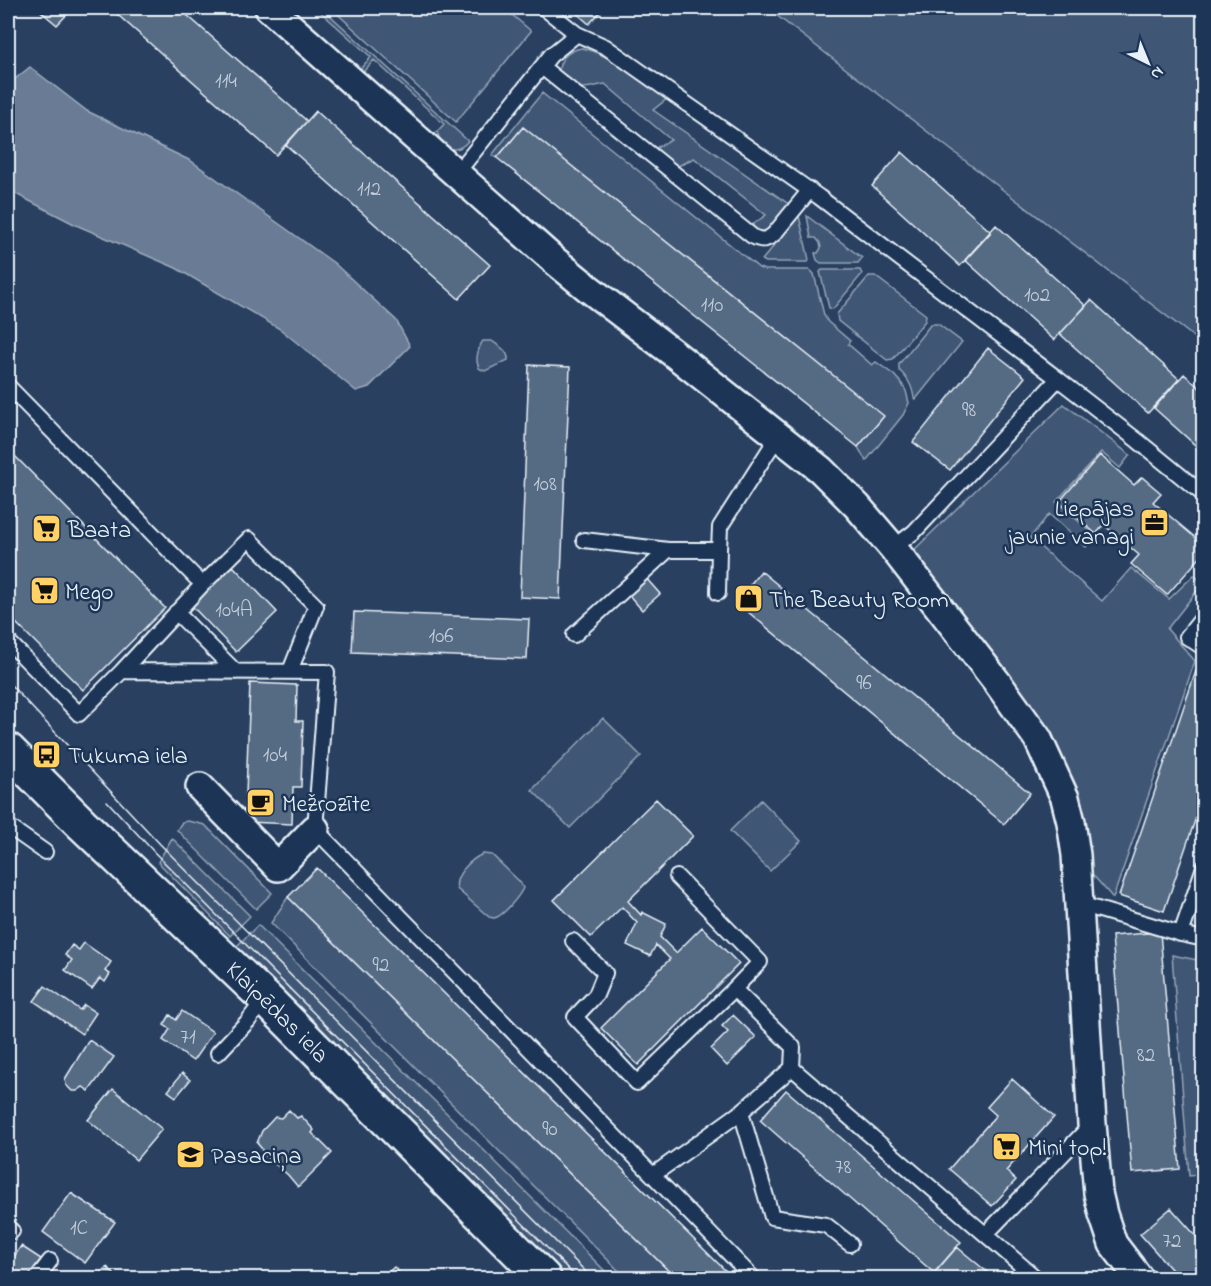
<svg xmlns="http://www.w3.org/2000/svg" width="1211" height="1286" font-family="'Indie Flower',sans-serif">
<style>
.green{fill:#415774;stroke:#94a4b6;stroke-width:1.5}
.water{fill:#6b7c95;stroke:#9dabbd;stroke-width:1.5}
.building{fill:#556a83;stroke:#e8f1f8;stroke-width:1.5}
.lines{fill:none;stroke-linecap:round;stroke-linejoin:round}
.service-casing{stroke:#e8f1f8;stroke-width:18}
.minor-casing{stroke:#e8f1f8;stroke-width:32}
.secondary-casing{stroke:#e8f1f8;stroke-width:38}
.service{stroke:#1d3557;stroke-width:14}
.minor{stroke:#1d3557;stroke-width:27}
.secondary{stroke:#1d3557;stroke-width:33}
.tram{stroke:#e8f1f8;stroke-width:1.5}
.labels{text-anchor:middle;stroke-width:5;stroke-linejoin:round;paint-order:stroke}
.number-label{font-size:21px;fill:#c3cfdb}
.poi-label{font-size:24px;fill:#e8f1f8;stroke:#1d3557;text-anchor:start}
.street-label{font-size:24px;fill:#e8f1f8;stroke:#1d3557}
</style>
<rect width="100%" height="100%" fill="#294061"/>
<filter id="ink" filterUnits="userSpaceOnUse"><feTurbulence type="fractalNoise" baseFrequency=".0167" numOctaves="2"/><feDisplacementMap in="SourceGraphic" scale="12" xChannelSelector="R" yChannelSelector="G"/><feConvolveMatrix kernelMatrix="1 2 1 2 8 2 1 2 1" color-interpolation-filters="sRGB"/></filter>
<g filter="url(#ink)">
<path class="green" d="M316,8h6l146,133c-13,15 -26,7 -31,-9l7,-8 -70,-64 -11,12 -3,-3 11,-12z
M331,8h173l27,23 -75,91z
M767,8h436v336z
M582,48c26,5 63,35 86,50l-15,12 137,95c-10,13 -23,41 -38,20l14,-10 -72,-57 -18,9 -22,-18 17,-9 -66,-56c-28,6 -24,8 -46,-11 -1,-14 10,-23 23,-25z
M542,93l217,175 6,2h45l4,4 10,41 4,7 22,19 -2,3 24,21 4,-3 18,13 8,9 4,7 3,12 -6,12 -37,46 -8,-14 25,-31 -360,-289 -26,31 -5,-3z
M799,216l10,44 -1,2h-42l-4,-2z
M807,216l55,42 -4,5h-37l-4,-3 -2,-7h3l3,-5 -1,-5 -4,-5h-5z
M822,270h38l2,4 -29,35 -4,-1 -9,-36z
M869,276h6l51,39 -1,6 -32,38 -6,1 -49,-39 -1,-7z
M931,324h7l24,18 -46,57 -2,-1c-2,-13 -6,-19 -15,-28v-6z
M483,341h9c7,5 17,10 16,19l-23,11c-4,-2 -6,-1 -7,-6 -3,-6 1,-19 5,-24z
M1064,404l66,51 -10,13 -19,-16 -45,50 40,34 -10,11 -37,-33 -19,24 72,63 29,-33 38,31 25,-24 9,8 -36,46 28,32 -82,237 -29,-33 -6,-62 -30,-74 -134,-179z
M603,718l38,38 -71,72 -38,-38z
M761,800l40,41 -31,30 -40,-40z
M188,821l17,4 67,68 -16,16 -79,-79 5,-8z
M172,838l78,78 -20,20 -72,-74z
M483,854l9,1 28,27 3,6c-3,7 -20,29 -29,30 -2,0 -3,-1 -5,-1l-32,-28c-4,-13 14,-30 26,-35z
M288,897l388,381h-50l-355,-355z
M258,925l354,353h-47l-330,-330z
M1172,955l31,6v213l-14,2z"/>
<path class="water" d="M30,67l57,44 104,50 143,102 62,57 14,26 -41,41 -13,4 -76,-62 -104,-61 -100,-43 -58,-30 -10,-8v-76l5,-7 -3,-21z"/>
<path class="building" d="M37,8h36l-16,17z
M110,8h69l128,113 -31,34z
M571,8h33l-15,16z
M316,111l174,154 -31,34 -173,-154z
M523,127l361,289 -26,31 -361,-289z
M902,152l89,80 -31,34 -88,-80z
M996,225l90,81 -32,34 -89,-80z
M1091,300l88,79 -31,34 -88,-79z
M988,348l37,29 -75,93 -37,-28z
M529,365l41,2 -10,232 -40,-2z
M1184,374l20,18v61l-50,-45z
M8,449l157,159 -82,82 -75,-75z
M1100,455l34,30 8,-8 19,16 -8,9 51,43v8l-37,42 -36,-31 8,-9 -35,-30 -8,9 -37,-32z
M233,566l44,46 -41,40 -45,-47z
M761,571l269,222 -26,31 -268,-222z
M645,577l15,17 -18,16 -15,-17z
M354,612l175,7 -2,40 -175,-7z
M1196,671l8,2v121l-40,117 -45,-15z
M250,683l47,2 -1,36h7l-2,66h-8l-1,37 -47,-2z
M656,799l37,37 -65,65 13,14 1,-3 24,12 -6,13 16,16 26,-26 37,37 -101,101 -37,-37 69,-69 -14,-14 -6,11 -23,-11 10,-22 -15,-16 -31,30 -37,-37z
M317,868l416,410h-57l-206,-202 -182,-179z
M1160,932l20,237 -48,4 -20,-237z
M84,943l27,19 -6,9 5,3 -5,8 -5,-4 -8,11 -27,-19 7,-10 -7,-5 7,-10 7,5z
M45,986l35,24 4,-5 12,8 -14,21 -48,-33z
M182,1011l31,21 -20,29 -30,-21 7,-11 -6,-4 6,-10 6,5z
M733,1015l23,22 -29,29 -16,-17 17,-17 -6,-6z
M89,1040l25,17 -25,34 -6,-4 -6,4h-5l-6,-6 -1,-6z
M182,1073l8,7 -14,17 -8,-6z
M1012,1079l42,38 -48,54 10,9 -24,26 -43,-37 47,-54 -9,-8z
M113,1089l49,40 -26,31 -48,-40z
M786,1090l175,152 -27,31 -174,-153z
M289,1110l8,8 4,-2 13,14 -2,3 20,20 -34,34 -10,-12 -26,-22v-4l-5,-6 5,-12 13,-14 6,1z
M71,1193l44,29 -30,41 -42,-31z
M1171,1208l33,37v33h-25l-39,-44z
M21,1246l20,13 -14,19h-19v-12z
M957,1247l23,19 14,12h-61l-2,-1z
M107,1267l11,11h-22z
M394,1267l11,11h-23z"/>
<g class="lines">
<defs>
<path id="service" d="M577,34l29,13 213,150 239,182
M542,67l210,169c9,5 14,5 22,-2l36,-44
M457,173l94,-118 26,-21 -33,-26
M8,386l188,192
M584,540l84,10h51l1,-23 58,-91
M893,548l21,-16 144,-153 80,62 66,54
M718,593l1,-43
M176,612l60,60
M1204,616l-17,21 17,11
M574,635l94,-85
M8,641l71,73 43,-43 80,-86 47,-46 67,67 -26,65
M122,671l205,1 -12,157 438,449
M8,826l37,26
M1204,867l-23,67 23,5
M1080,904l101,30
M573,941l32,32 -9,22 -21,22 62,66 97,-94 26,-27 -83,-85
M734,989l59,58 -1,21
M218,1053l30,-32 17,-23
M741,1112l31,105 54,8 24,19
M653,1175l88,-63 51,-44 244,210
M8,1228l4,3
M986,1234l106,-110
M37,1278l13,-17"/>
<path id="minor" d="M269,8l286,253 33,27 89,68 134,106 10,8 36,36 36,42 104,134 41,57 27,59 6,24 5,33 16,269 6,69 5,21 10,30 26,34
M200,787l78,80 37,-38"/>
<g id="secondary">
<path id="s1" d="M8,750l74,74 183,174 279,280"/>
</g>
</defs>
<use href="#service" class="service-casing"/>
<use href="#minor" class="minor-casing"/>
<use href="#secondary" class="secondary-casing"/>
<use href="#service" class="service"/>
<use href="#minor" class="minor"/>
<use href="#secondary" class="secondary"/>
<path class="tram" d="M8,682l152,162 432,434
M107,801l48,52 422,425"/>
</g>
</g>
<defs>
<symbol id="office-square" viewBox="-11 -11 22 22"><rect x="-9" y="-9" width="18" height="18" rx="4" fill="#ffd166" stroke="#1d3557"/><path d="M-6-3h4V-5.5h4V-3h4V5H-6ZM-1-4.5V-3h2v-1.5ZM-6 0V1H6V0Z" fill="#111"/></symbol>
<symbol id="supermarket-square" viewBox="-11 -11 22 22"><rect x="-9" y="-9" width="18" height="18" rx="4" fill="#ffd166" stroke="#1d3557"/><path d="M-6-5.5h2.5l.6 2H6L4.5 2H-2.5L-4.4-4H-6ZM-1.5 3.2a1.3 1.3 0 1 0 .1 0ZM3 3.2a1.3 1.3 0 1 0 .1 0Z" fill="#111"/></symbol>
<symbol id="shop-square" viewBox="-11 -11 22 22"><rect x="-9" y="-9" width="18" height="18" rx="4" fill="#ffd166" stroke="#1d3557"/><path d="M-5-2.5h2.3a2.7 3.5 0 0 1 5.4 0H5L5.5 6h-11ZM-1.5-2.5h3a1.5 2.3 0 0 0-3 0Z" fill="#111"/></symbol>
<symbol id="bus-square" viewBox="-11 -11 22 22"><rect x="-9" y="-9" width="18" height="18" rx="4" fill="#ffd166" stroke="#1d3557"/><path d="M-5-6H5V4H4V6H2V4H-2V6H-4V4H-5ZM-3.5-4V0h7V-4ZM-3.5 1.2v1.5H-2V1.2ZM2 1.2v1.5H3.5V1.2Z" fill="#111"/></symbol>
<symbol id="cafe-square" viewBox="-11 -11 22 22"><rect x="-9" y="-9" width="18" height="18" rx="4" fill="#ffd166" stroke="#1d3557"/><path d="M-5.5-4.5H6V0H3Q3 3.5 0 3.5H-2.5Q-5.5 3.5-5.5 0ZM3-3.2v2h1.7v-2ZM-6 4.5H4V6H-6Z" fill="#111"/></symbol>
<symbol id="school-square" viewBox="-11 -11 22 22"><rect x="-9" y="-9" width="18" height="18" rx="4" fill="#ffd166" stroke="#1d3557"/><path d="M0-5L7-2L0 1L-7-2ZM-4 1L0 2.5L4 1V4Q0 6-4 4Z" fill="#111"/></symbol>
</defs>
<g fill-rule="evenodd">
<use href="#office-square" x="1138" y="506" width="33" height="33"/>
<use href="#supermarket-square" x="30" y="512" width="33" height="33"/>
<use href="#supermarket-square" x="28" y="574" width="33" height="33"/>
<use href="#shop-square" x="732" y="582" width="33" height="33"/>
<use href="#bus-square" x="30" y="738" width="33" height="33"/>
<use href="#cafe-square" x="244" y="786" width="33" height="33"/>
<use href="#supermarket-square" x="990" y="1130" width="33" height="33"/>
<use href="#school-square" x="174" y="1138" width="33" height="33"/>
</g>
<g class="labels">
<g class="number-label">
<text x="226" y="87">114</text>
<text x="369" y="195">112</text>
<text x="1037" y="301">102</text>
<text x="712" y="311">110</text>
<text x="969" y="416">98</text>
<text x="545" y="490">108</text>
<text x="234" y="616">104A</text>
<text x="441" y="642">106</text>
<text x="864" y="689">96</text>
<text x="275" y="761">104</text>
<text x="381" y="971">92</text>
<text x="188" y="1043">71</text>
<text x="1146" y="1061">82</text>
<text x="550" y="1135">90</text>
<text x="843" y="1173">78</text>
<text x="79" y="1234">1C</text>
<text x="1172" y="1247">72</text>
</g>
<g class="poi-label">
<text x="1134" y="516" text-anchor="end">Liepājas<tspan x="1134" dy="28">jaunie vanagi</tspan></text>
<text x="68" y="537">Baata</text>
<text x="65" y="599">Mego</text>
<text x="769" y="607">The Beauty Room</text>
<text x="68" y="763">Tukuma iela</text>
<text x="282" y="811">Mežrozīte</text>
<text x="1028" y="1155">Mini top!</text>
<text x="211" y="1163">Pasaciņa</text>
</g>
<g class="street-label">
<text dy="8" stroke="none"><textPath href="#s1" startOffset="376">Klaipēdas iela</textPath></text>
</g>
</g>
<rect width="1211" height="1286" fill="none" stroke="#1d3557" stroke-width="30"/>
<rect x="15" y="15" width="1181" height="1256" fill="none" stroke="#e8f1f8" stroke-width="2" filter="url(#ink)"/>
<g transform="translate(1148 63) rotate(137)" stroke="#1d3557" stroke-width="4.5" paint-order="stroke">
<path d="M0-4.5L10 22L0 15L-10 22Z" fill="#e8f1f8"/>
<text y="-9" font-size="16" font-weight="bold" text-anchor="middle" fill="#e8f1f8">N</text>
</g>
</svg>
